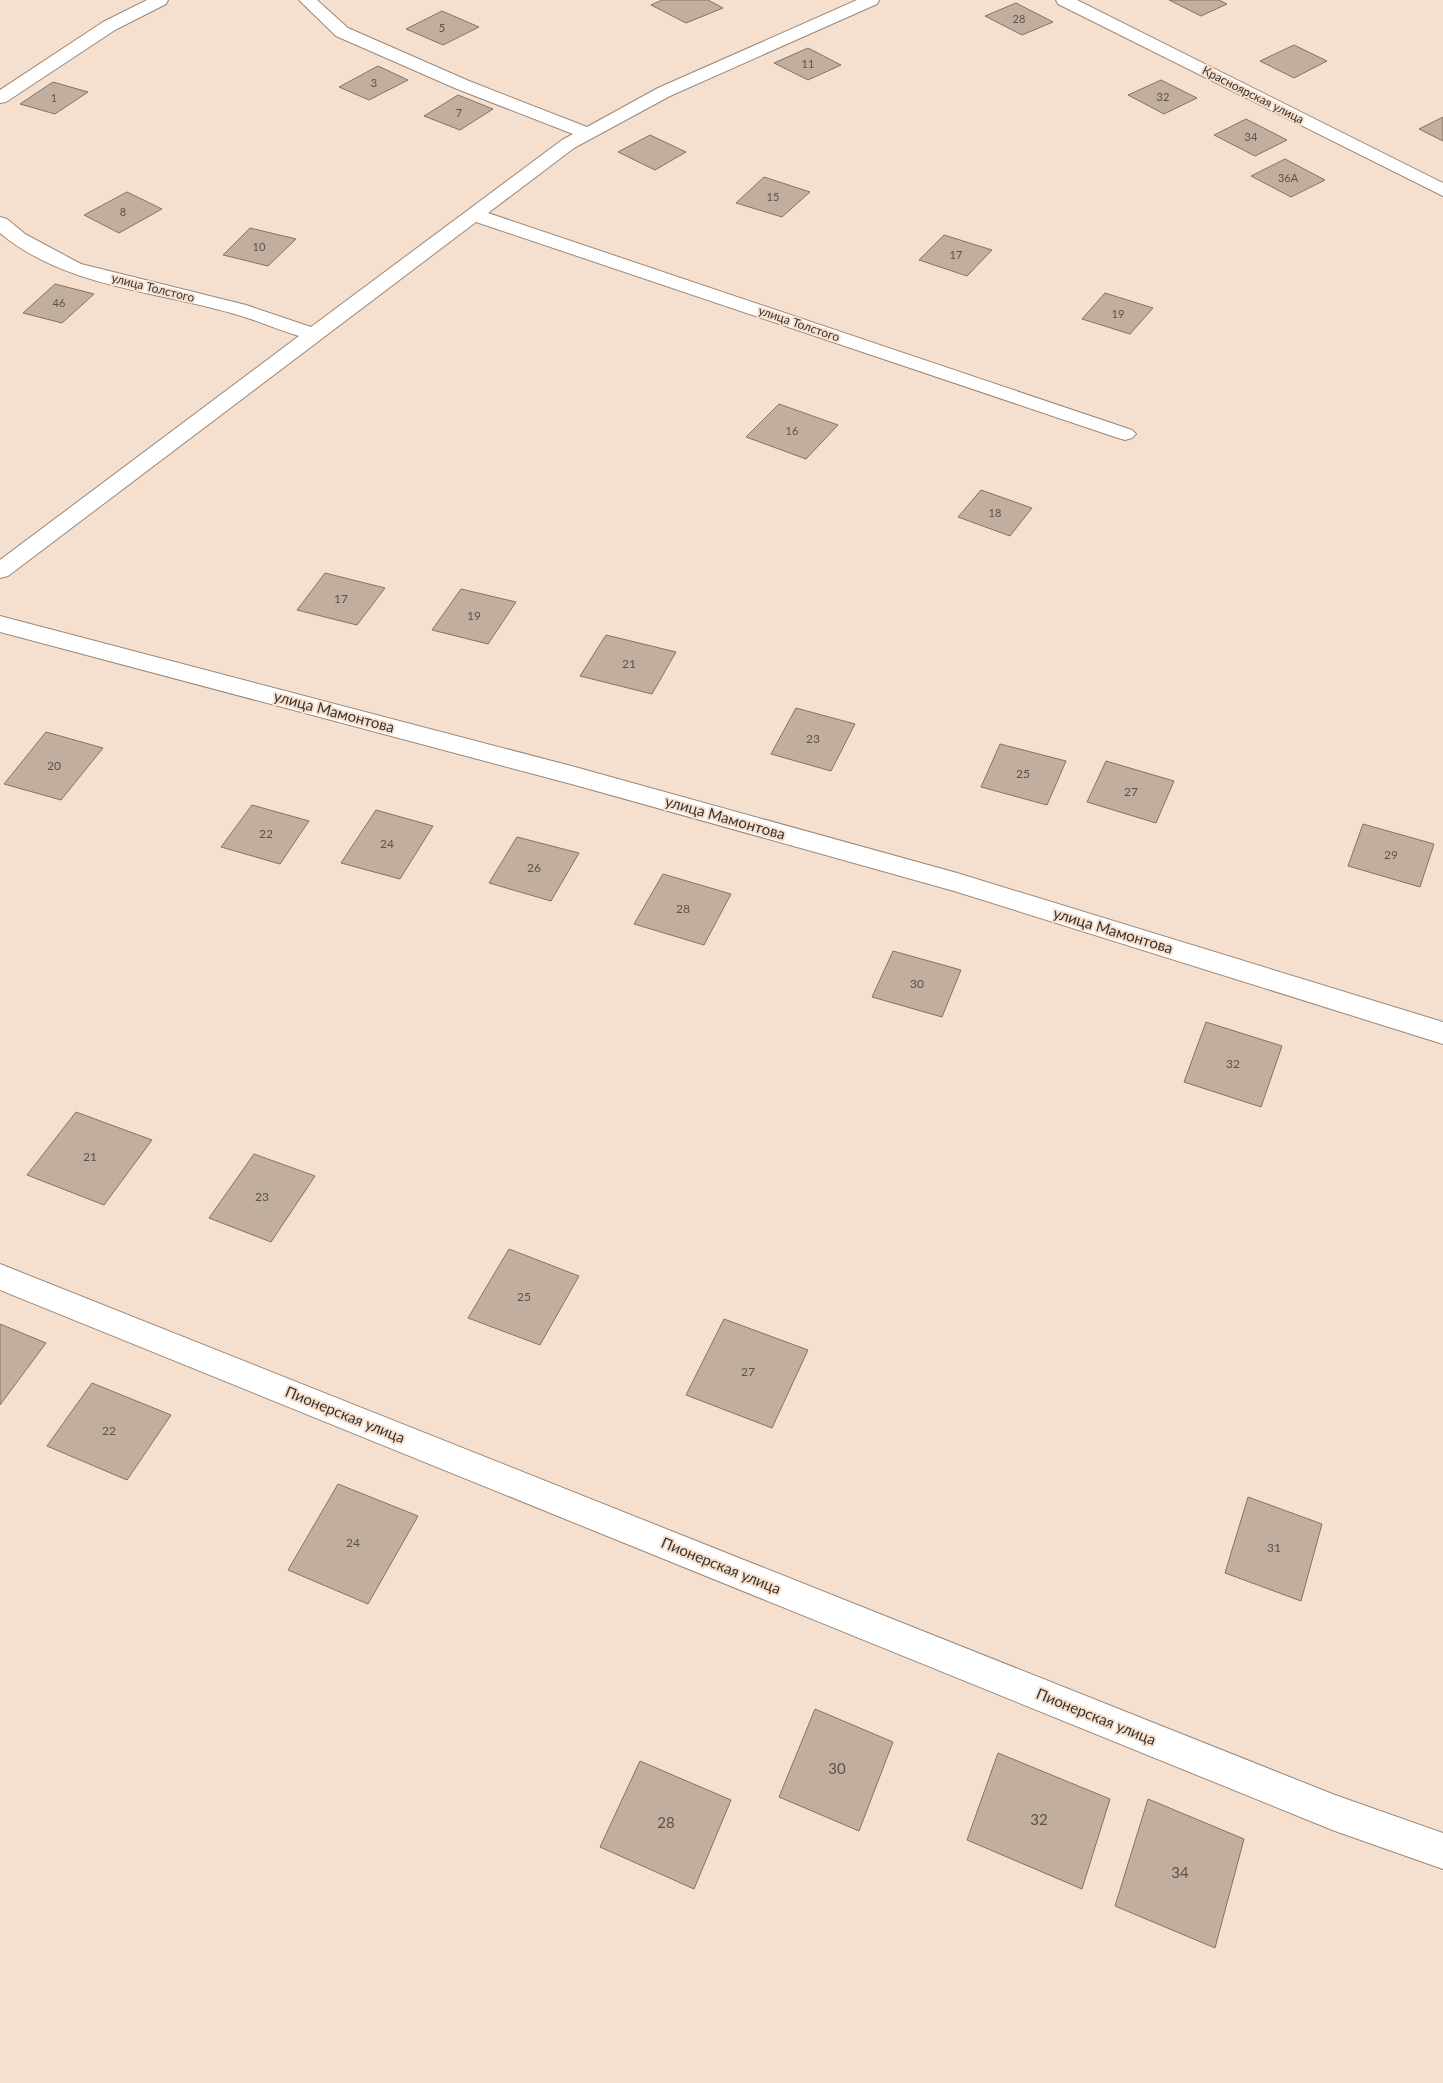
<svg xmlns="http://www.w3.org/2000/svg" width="1443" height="2083" font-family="Lato,sans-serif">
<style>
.building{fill:#c2ae9e;stroke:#847262}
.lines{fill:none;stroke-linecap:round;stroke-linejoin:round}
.minor-casing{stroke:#9b8778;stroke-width:2}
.minor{fill:#fff;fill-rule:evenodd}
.labels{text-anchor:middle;stroke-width:4;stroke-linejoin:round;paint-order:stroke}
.far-number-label{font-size:11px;fill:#5d5248}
.far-street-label{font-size:12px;fill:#3b332c;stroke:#f5e0cf}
.number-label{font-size:12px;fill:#5d5248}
.street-label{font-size:15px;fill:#3b332c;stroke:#f5e0cf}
.near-number-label{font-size:15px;fill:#5d5248}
</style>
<rect width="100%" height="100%" fill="#f5e0cf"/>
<path class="building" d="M662,0h46l15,8 -37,15 -35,-18z
M1169,0h50l8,4 -26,12z
M1016,3l37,19 -31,13 -37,-19z
M442,11l37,16 -36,18 -37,-16z
M1294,45l33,16 -33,17 -34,-17z
M808,48l33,17 -33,15 -34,-17z
M378,66l30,14 -39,20 -30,-13z
M1161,80l36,18 -33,16 -36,-19z
M53,82l35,10 -33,22 -35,-10z
M458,95l35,14 -33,21 -36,-14z
M1443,117v24l-24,-12z
M1246,119l41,21 -32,16 -41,-21z
M650,135l36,17 -31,18 -37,-18z
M1285,159l40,21 -34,17 -40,-21z
M764,177l46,15 -28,25 -46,-14z
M127,192l35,17 -43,24 -35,-18z
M250,228l46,11 -28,27 -45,-11z
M944,235l48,15 -25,26 -48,-16z
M55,284l39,10 -32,29 -39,-10z
M1105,293l48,15 -23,26 -48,-15z
M779,404l59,21 -32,34 -60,-22z
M981,490l51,18 -22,28 -52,-19z
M325,573l60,15 -28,37 -60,-15z
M461,589l55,13 -28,42 -56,-14z
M606,635l70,17 -24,42 -72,-18z
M796,708l59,16 -24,47 -60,-17z
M46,732l57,16 -42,52 -57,-16z
M1000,744l66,17 -19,44 -66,-18z
M1106,761l68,20 -18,42 -69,-21z
M252,805l57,16 -29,43 -59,-17z
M376,810l57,16 -33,53 -59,-16z
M1363,824l71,20 -14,43 -72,-21z
M517,837l62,16 -28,48 -62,-18z
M663,874l68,20 -27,51 -70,-21z
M893,951l68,19 -19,47 -70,-20z
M1206,1022l76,24 -21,61 -77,-25z
M76,1112l76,28 -48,65 -77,-30z
M254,1154l61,22 -44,66 -62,-24z
M509,1249l70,27 -39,69 -72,-27z
M724,1319l84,31 -36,78 -86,-33z
M0,1324l46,19 -46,62z
M92,1383l79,32 -44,65 -80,-34z
M338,1484l80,32 -50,88 -80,-34z
M1248,1497l74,27 -21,77 -76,-28z
M815,1709l78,33 -34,89 -80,-34z
M998,1753l112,46 -28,90 -115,-49z
M640,1761l91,39 -37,89 -94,-42z
M1148,1799l96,40 -29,109 -100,-42z"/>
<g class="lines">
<defs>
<path id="minor" d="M147,0h21l-2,4 -51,26 -109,72 -6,1v-13l103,-68z
M299,0h18l31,28 121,53 118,46 71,-39 199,-88h22l-2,4 -207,92 -96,52 -86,65 644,217 4,4 -4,4 -7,2 -7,-2 -642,-216 -468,354 -8,2v-18l299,-224c-23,-7 -45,-17 -68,-23 -77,-22 -168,-27 -231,-80v-16l7,2 18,15 56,30 165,41 65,22 251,-187 11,-6 -116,-45 -121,-53z
M1056,0h21l366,183v13l-385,-192z
M0,616l575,151 382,106 486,149v22l-489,-153 -379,-106 -575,-153z
M0,1264l1335,531 108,38v36l-108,-38 -1335,-541z"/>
</defs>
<use href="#minor" class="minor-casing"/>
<use href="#minor" class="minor"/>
</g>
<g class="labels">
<g class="far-number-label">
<text x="1019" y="23">28</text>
<text x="442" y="32">5</text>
<text x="808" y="68">11</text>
<text x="374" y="87">3</text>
<text x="1163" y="101">32</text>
<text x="54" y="102">1</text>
<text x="459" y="117">7</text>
<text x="1251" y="141">34</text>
<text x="1288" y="182">36А</text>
<text x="773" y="201">15</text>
<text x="123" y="216">8</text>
<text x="259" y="251">10</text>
<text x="956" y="259">17</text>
<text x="59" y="307">46</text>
<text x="1118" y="318">19</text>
<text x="792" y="435">16</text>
<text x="995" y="517">18</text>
</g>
<g class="far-street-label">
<text transform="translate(1253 95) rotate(27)" y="4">Красноярская улица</text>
<text transform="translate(153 288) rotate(14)" y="4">улица Толстого</text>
<text transform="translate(799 324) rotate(19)" y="4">улица Толстого</text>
</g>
<g class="number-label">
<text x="341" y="603">17</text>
<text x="474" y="620">19</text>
<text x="629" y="668">21</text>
<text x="813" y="743">23</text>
<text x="54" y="770">20</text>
<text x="1023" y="778">25</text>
<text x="1131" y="796">27</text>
<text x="266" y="838">22</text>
<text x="387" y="848">24</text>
<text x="1391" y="859">29</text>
<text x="534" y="872">26</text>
<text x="683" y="913">28</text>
<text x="917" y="988">30</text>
<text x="1233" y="1068">32</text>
<text x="90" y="1161">21</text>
<text x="262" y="1201">23</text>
<text x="524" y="1301">25</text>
<text x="748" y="1376">27</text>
<text x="109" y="1435">22</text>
<text x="353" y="1547">24</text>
<text x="1274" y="1552">31</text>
</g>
<g class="street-label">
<text transform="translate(334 712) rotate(15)" y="5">улица Мамонтова</text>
<text transform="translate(725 818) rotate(16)" y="5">улица Мамонтова</text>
<text transform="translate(1113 931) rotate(17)" y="5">улица Мамонтова</text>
<text transform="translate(345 1415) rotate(22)" y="5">Пионерская улица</text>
<text transform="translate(721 1566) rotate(22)" y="5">Пионерская улица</text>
<text transform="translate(1096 1717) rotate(22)" y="5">Пионерская улица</text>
</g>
<g class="near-number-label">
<text x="837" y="1774">30</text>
<text x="1039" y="1825">32</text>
<text x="666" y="1828">28</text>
<text x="1180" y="1878">34</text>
</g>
</g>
</svg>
